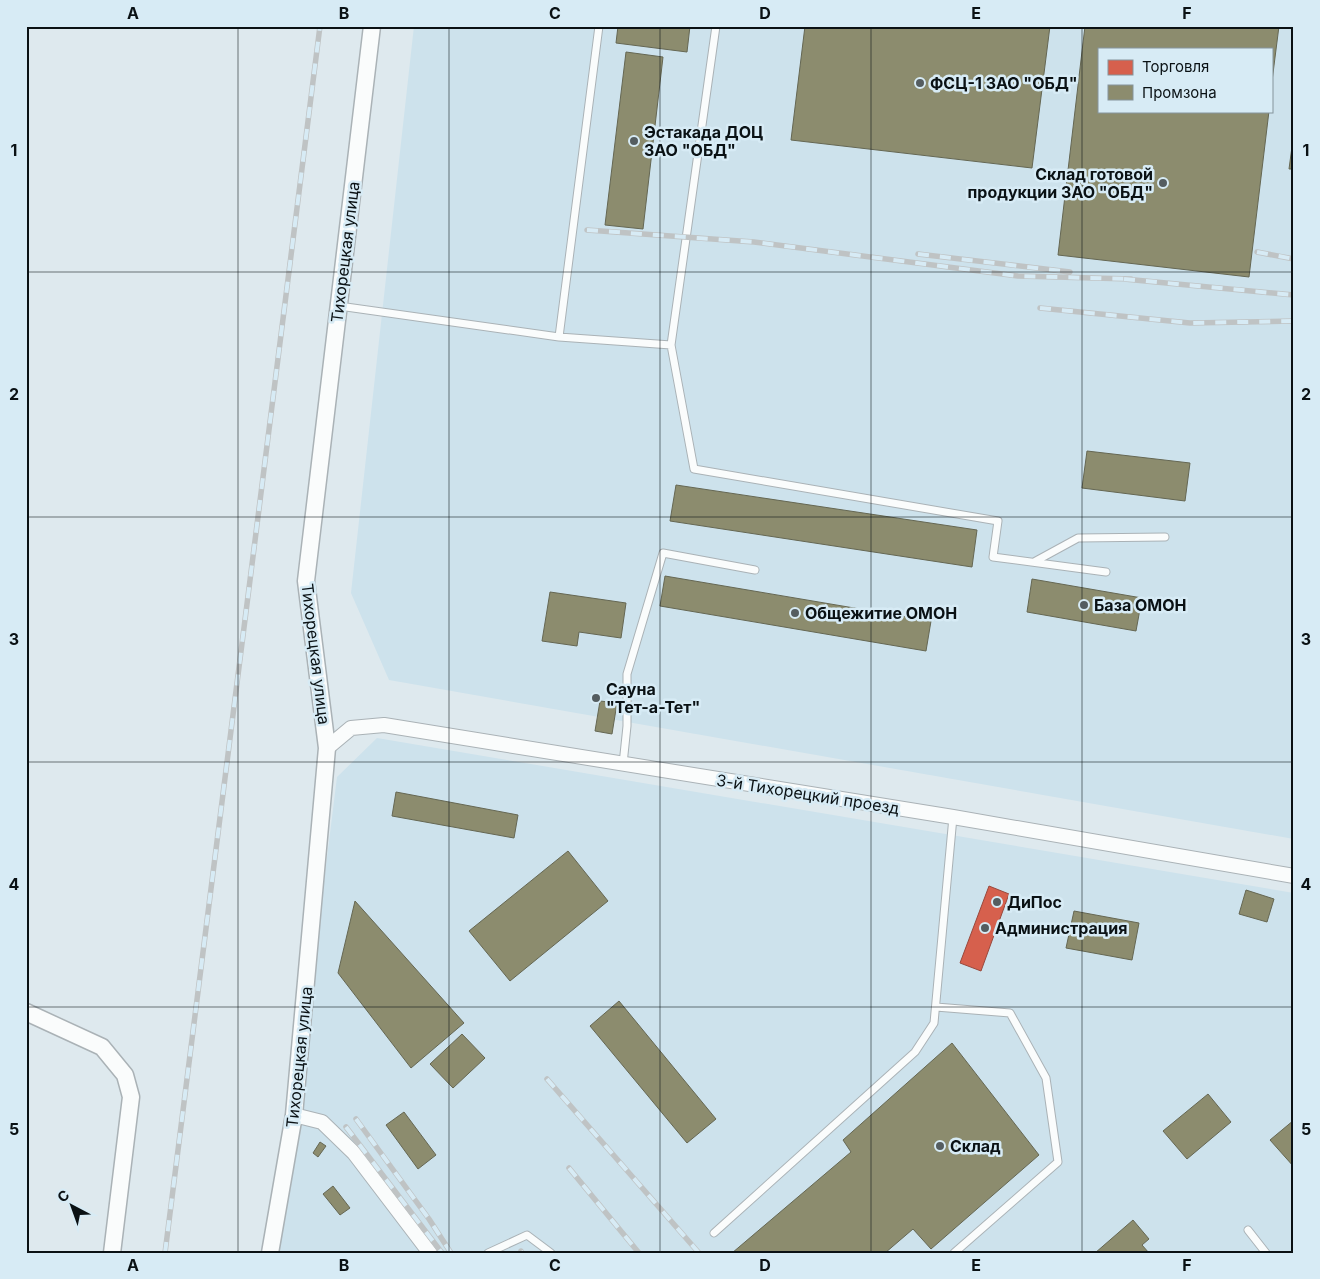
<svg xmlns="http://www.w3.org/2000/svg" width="1320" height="1279" font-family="Inter,sans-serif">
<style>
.built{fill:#cde2ec;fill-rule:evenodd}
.shops{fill:#d6604d;stroke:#99483c}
.industry{fill:#8c8c6e;stroke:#656753}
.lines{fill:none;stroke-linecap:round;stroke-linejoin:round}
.service-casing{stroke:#aab2b6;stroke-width:9}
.minor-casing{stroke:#aab2b6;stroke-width:16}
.tertiary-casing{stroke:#aab2b6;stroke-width:19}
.service{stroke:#fafcfc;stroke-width:7}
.minor{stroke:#fafcfc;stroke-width:14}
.tertiary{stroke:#fafcfc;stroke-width:16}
.rail-casing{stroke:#bfc3c4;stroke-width:5.5}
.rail{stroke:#d7ebf5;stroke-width:4;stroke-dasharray:11;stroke-linecap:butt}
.grid{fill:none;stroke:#0a1114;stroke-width:1;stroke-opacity:0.55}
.poi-dot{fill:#545d60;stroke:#d7ebf5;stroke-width:2}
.labels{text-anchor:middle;stroke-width:5;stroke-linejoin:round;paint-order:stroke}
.poi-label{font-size:16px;font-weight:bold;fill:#0a1114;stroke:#d7ebf5;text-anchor:start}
.street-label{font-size:16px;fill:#0a1114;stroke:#d7ebf5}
.neatline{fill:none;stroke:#0a1114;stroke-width:2}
.grid-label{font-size:16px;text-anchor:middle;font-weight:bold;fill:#0a1114}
</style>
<rect width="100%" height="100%" fill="#dee9ee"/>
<path class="built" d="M414,26h880v813l-905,-159 -38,-87zM1099,49h172v62h-172z
M377,738l917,155v360h-1016l59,-476z"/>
<path class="shops" d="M989,886l20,8 -28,77 -21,-8z"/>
<path class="industry" d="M618,26h72l-3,26 -71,-9z
M805,26h245l-18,142 -241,-28z
M1085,26h194l-8,63v-40h-172v62h170l-20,166 -191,-22z
M626,52l37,5 -20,172 -38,-4z
M1294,132v37h-5z
M1087,451l103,12 -5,38 -103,-13z
M676,485l301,45 -5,37 -302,-46z
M665,576l266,45 -5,30 -266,-45z
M1032,579l110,19 -6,33 -109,-19z
M550,592l76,11 -5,35 -42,-6 -2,14 -35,-5z
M600,701l17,2 -5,31 -17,-3z
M396,792l122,23 -4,23 -122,-22z
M568,851l40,50 -98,80 -41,-50z
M1246,890l28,9 -7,23 -28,-8z
M355,901l109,122 -53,45 -73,-95z
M1074,911l65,12 -7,37 -66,-12z
M619,1001l97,118 -29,24 -97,-117z
M462,1034l23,24 -32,30 -23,-24z
M952,1043l87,112 -108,94 -18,-20 -28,24h-153l119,-101 -8,-12z
M1208,1094l23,28 -44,37 -24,-28z
M404,1112l32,43 -18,14 -32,-44z
M1294,1120v47l-24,-27z
M320,1142l6,4 -8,11 -5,-4z
M333,1186l17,22 -10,7 -17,-21z
M1133,1220l16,19 -7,6 7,8h-54z"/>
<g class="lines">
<defs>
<path id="service" d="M339,306l220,31 112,8 23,124 304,52 -5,36 113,15
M559,337l40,-311
M671,345l45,-319
M1034,562l44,-24 87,-1
M623,764l4,-38v-52l36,-121 92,17
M936,1007l74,6 36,65 12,84 -104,91
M1248,1230l18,23
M714,1233l201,-181 19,-29 19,-206
M488,1253l39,-18 24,18"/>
<path id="minor" d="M327,748l24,-20 33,-3 569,92 341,59
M294,1115l28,7 32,31 76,100"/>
<path id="tertiary" d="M26,1012l76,35 23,28 6,22 -19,156
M270,1253l24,-138 33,-367 -21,-167 66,-555"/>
</defs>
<use href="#service" class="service-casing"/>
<use href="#minor" class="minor-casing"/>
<use href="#tertiary" class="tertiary-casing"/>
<use href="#service" class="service"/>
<use href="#minor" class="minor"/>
<use href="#tertiary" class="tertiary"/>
<defs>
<path id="rail" d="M587,230l167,12 264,34 113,3
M1257,252l37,7
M918,254l152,18
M1124,279l170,16
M1040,308l150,15 104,-2
M547,1079l152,174
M356,1119l73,100 22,34
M346,1127l96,126
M569,1168l70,85
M521,1251l1,2
M165,1253l155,-1227"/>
</defs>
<use href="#rail" class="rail-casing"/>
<use href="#rail" class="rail"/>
</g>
<path class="grid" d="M238,26v1227M449,26v1227M660,26v1227M871,26v1227M1082,26v1227M26,272h1268M26,517h1268M26,762h1268M26,1007h1268"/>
<g class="poi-dot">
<circle cx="920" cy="83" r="5"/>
<circle cx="634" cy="141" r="5"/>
<circle cx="1163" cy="183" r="5"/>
<circle cx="1084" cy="605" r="5"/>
<circle cx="795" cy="613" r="5"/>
<circle cx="596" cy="698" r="5"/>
<circle cx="997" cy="902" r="5"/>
<circle cx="985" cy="928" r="5"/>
<circle cx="940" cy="1146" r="5"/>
</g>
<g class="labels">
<g class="poi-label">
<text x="930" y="89">ФСЦ-1 ЗАО "ОБД"</text>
<text x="644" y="138">Эстакада ДОЦ<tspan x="644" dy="18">ЗАО "ОБД"</tspan></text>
<text x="1153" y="180" text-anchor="end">Склад готовой<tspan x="1153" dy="18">продукции ЗАО "ОБД"</tspan></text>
<text x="1094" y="611">База ОМОН</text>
<text x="805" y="619">Общежитие ОМОН</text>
<text x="606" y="695">Сауна<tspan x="606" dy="18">"Тет-а-Тет"</tspan></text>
<text x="1007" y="908">ДиПос</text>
<text x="995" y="934">Администрация</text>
<text x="950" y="1152">Склад</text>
</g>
<g class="street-label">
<text transform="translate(345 252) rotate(-83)" y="6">Тихорецкая улица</text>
<text transform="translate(316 654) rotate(83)" y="6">Тихорецкая улица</text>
<text transform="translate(808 794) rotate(9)" y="6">3-й Тихорецкий проезд</text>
<text transform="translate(299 1057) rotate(-84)" y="6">Тихорецкая улица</text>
</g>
</g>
<rect width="1320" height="1279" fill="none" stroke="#d7ebf5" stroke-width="55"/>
<rect x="1098" y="48" width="175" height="65" fill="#d7ebf5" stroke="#85949b"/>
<rect x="1108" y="60" width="25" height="15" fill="#d6604d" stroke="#85949b"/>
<text x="1142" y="72" font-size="15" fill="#0a1114">Торговля</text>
<rect x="1108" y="85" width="25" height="15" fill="#8c8c6e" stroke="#85949b"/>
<text x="1142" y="98" font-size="15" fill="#0a1114">Промзона</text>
<g transform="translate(72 1206) rotate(319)" stroke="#d7ebf5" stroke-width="4" paint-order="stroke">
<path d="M0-4L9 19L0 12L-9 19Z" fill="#0a1114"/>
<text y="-8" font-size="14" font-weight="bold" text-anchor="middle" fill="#0a1114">С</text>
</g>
<rect x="28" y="28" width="1264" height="1224" class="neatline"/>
<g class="grid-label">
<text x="133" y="19">A</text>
<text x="344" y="19">B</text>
<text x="555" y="19">C</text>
<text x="765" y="19">D</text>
<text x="976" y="19">E</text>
<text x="1187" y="19">F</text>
<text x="14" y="156">1</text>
<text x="1306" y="156">1</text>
<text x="14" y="400">2</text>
<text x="1306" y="400">2</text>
<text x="14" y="645">3</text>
<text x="1306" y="645">3</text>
<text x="14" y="890">4</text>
<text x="1306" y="890">4</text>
<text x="14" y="1135">5</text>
<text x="1306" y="1135">5</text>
<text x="133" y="1271">A</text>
<text x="344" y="1271">B</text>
<text x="555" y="1271">C</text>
<text x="765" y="1271">D</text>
<text x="976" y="1271">E</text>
<text x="1187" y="1271">F</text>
</g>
</svg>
